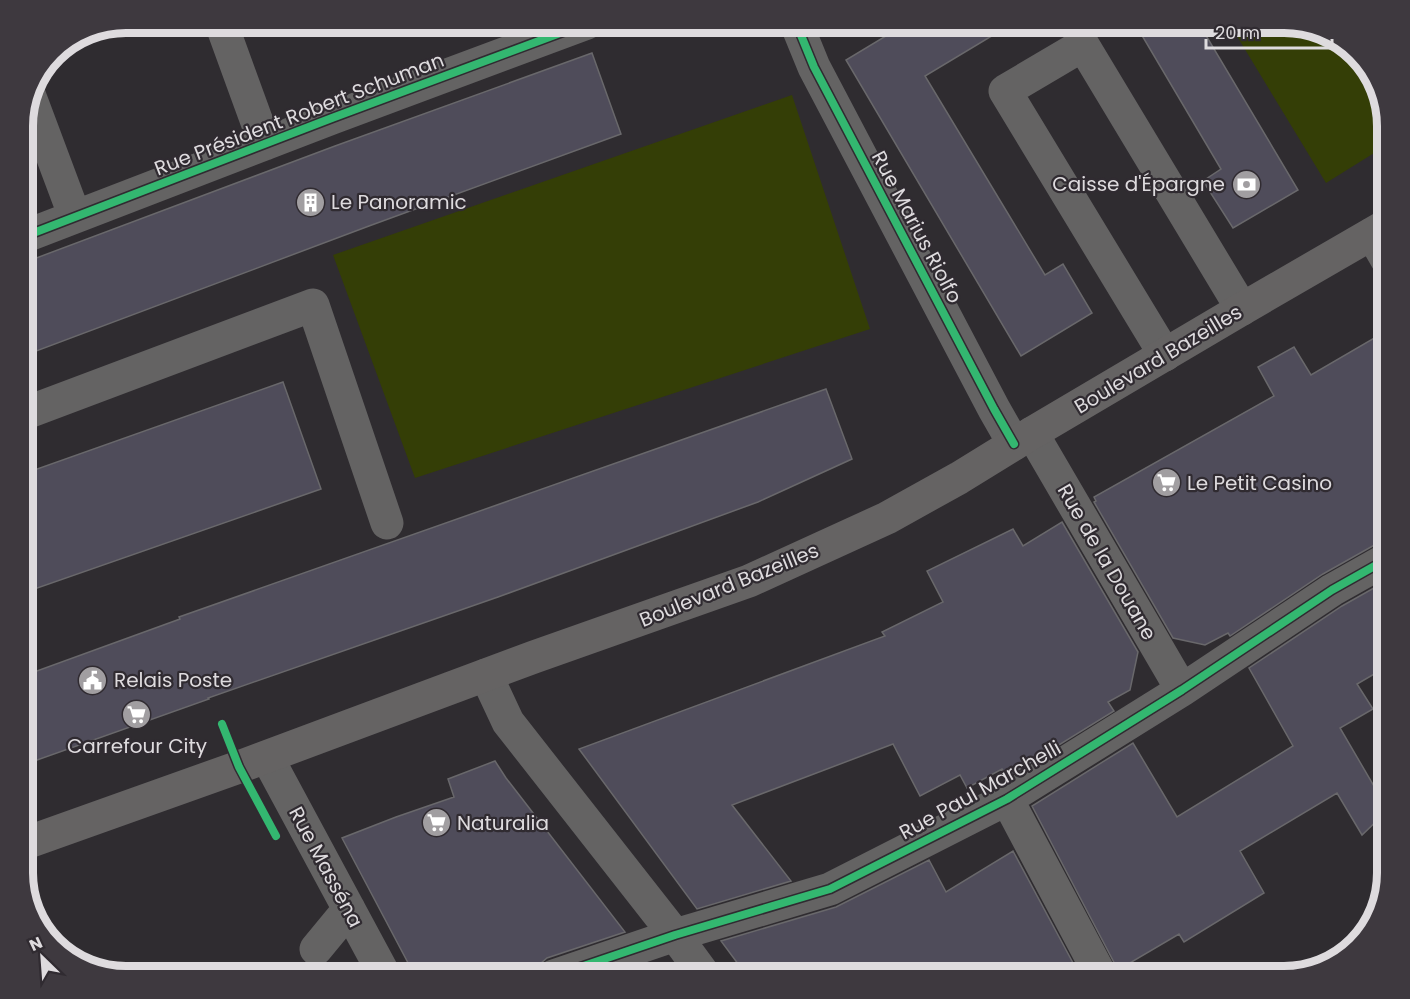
<svg xmlns="http://www.w3.org/2000/svg" width="1410" height="999" font-family="Poppins,sans-serif">
<style>
.green{fill:#343e06}
.building{fill:#4f4c5a;stroke:#69686b;stroke-width:1.5}
.lines{fill:none;stroke-linecap:round;stroke-linejoin:round}
.minor{stroke:#646363;stroke-width:33}
.major{stroke:#656363;stroke-width:33}
.cycleway-casing{stroke:#302b31;stroke-width:11}
.cycleway{stroke:#33b770;stroke-width:8}
.labels{text-anchor:middle;stroke-width:4.5;stroke-linejoin:round;paint-order:stroke}
.street-label{font-size:20px;fill:#dedbde;stroke:#302b31}
.poi-label{font-size:20px;fill:#dedbde;stroke:#302b31;text-anchor:start}
.rim{fill:none;stroke:#dedbde;stroke-width:8}
</style>
<rect width="100%" height="100%" fill="#2f2c30"/>
<path class="green" d="M1229,23h55l63,21 30,36 10,46v19l-61,38z
M792,95l78,234 -455,149 -82,-223z"/>
<path class="building" d="M909,22h106l-90,54 120,199 18,-11 29,49 -71,43 -175,-296z
M1134,22h64l100,168 -65,38 -30,-47 18,-12z
M592,53l29,81 -252,92 -346,130v-93l312,-117z
M1388,330v210l-10,3 -55,31 -93,62 -2,-3 -23,12 -32,-7 -79,-136 2,-1 -2,-4 180,-101 -16,-29 36,-20 17,28z
M283,382l38,107 -298,104v-119z
M826,389l26,70 -94,43 -260,95 -290,101 1,1 -186,66v-89l157,-57 -1,-2z
M1062,522l76,130 -8,38 -22,12 6,9 -107,66 -5,-8 -35,19 -7,-13 -40,21 -27,-52 -161,61 59,76 -94,28 -118,-160 306,-113 -3,-4 61,-30 -16,-31 86,-42 10,17z
M1388,580v86l-31,18 16,25 -33,19 48,82 -26,25 -25,-42 -97,58 24,42 -80,49 -5,-8 -61,36 -86,-164 101,-63 44,74 116,-71 -44,-78 93,-62z
M495,761l11,17 119,154 -78,26 -7,6 -4,8v4h-121l-73,-138 54,-21 58,-20 -6,-18z
M1013,851l67,125h-333l-26,-35 115,-34 93,-47 17,32z
M649,964l10,12h-48z"/>
<g class="lines">
<path class="minor" d="M221,23l44,121
M796,23l18,44 180,342 20,35
M29,94l46,123
M1372,234l15,26
M23,237l309,-119 255,-95
M1165,355l-160,-264 78,-46 159,264
M23,414l290,-109 74,218
M1032,433l150,257
M486,675l22,47 167,213 30,41
M267,757l118,219
M1007,799l94,177
M316,949l33,-40
M554,976l121,-41 155,-46 177,-90 175,-109 150,-100 55,-31"/>
<path class="major" d="M23,844l216,-77 295,-110 215,-76 138,-63 72,-40 73,-45 210,-124 145,-84"/>
<defs>
<path id="cycleway" d="M796,23l18,44 180,342 20,35
M23,237l309,-119 255,-95
M222,724l17,43 37,69
M554,976l121,-41 155,-46 177,-90 175,-109 150,-100 55,-31"/>
</defs>
<use href="#cycleway" class="cycleway-casing"/>
<use href="#cycleway" class="cycleway"/>
</g>
<defs>
<symbol id="bank-disc" viewBox="-11 -11 22 22"><circle r="9.5" fill="#a19ea1" stroke="#302b31"/><path d="M-6-4H6V4H-6ZM0-2.3a2.3 2.3 0 1 0 0 4.6a2.3 2.3 0 1 0 0-4.6Z" fill="#fff"/></symbol>
<symbol id="building-disc" viewBox="-11 -11 22 22"><circle r="9.5" fill="#a19ea1" stroke="#302b31"/><path d="M-4-6H4V6H1V3H-1V6H-4ZM-2.5-4.3h1.7v1.8h-1.7ZM.8-4.3h1.7v1.8H.8ZM-2.5-1h1.7V.8h-1.7ZM.8-1h1.7V.8H.8Z" fill="#fff"/></symbol>
<symbol id="supermarket-disc" viewBox="-11 -11 22 22"><circle r="9.5" fill="#a19ea1" stroke="#302b31"/><path d="M-6-5.5h2.5l.6 2H6L4.5 2H-2.5L-4.4-4H-6ZM-1.5 3.2a1.3 1.3 0 1 0 .1 0ZM3 3.2a1.3 1.3 0 1 0 .1 0Z" fill="#fff"/></symbol>
<symbol id="civic-disc" viewBox="-11 -11 22 22"><circle r="9.5" fill="#a19ea1" stroke="#302b31"/><path d="M-.6-6.5H3V-4.5H.6V-3L4-1V1h2V6H-6V1h2V-1L-.6-3ZM-1.2 2.5V6h2.4V2.5Z" fill="#fff"/></symbol>
</defs>
<g fill-rule="evenodd">
<use href="#bank-disc" x="1230" y="168" width="33" height="33"/>
<use href="#building-disc" x="294" y="186" width="33" height="33"/>
<use href="#supermarket-disc" x="1150" y="466" width="33" height="33"/>
<use href="#civic-disc" x="76" y="664" width="33" height="33"/>
<use href="#supermarket-disc" x="120" y="698" width="33" height="33"/>
<use href="#supermarket-disc" x="420" y="806" width="33" height="33"/>
</g>
<g class="labels">
<g class="street-label">
<text transform="translate(299 114) rotate(-21)" y="7">Rue Président Robert Schuman</text>
<text transform="translate(917 227) rotate(62)" y="7">Rue Marius Riolfo</text>
<text transform="translate(1158 359) rotate(-31)" y="7">Boulevard Bazeilles</text>
<text transform="translate(1107 562) rotate(60)" y="7">Rue de la Douane</text>
<text transform="translate(729 585) rotate(-22)" y="7">Boulevard Bazeilles</text>
<text transform="translate(980 790) rotate(-29)" y="7">Rue Paul Marchelli</text>
<text transform="translate(326 867) rotate(62)" y="7">Rue Masséna</text>
</g>
<g class="poi-label">
<text x="1225" y="191" text-anchor="end">Caisse d'Épargne</text>
<text x="331" y="209">Le Panoramic</text>
<text x="1187" y="490">Le Petit Casino</text>
<text x="114" y="687">Relais Poste</text>
<text x="137" y="753" text-anchor="middle">Carrefour City</text>
<text x="457" y="830">Naturalia</text>
</g>
</g>
<path d="M0 0H1410V999H0ZM126 33H1284A93 93 0 0 1 1377 126V873A93 93 0 0 1 1284 966H126A93 93 0 0 1 33 873V126A93 93 0 0 1 126 33Z" fill="#3e393f" fill-rule="evenodd"/>
<path class="rim" d="M126 33H1284A93 93 0 0 1 1377 126V873A93 93 0 0 1 1284 966H126A93 93 0 0 1 33 873V126A93 93 0 0 1 126 33Z"/>
<g transform="translate(42 957) rotate(335)" stroke="#302b31" stroke-width="4.5" paint-order="stroke">
<path d="M0-4.5L10 22L0 15L-10 22Z" fill="#dedbde"/>
<text y="-9" font-size="16" font-weight="bold" text-anchor="middle" fill="#dedbde">N</text>
</g>
<path d="M1206 39v9h126v-9" fill="none" stroke="#dedbde" stroke-width="3"/>
<text x="1215" y="39" font-size="18" fill="#dedbde" stroke="#302b31" stroke-width="4.5" paint-order="stroke">20 m</text>
</svg>
